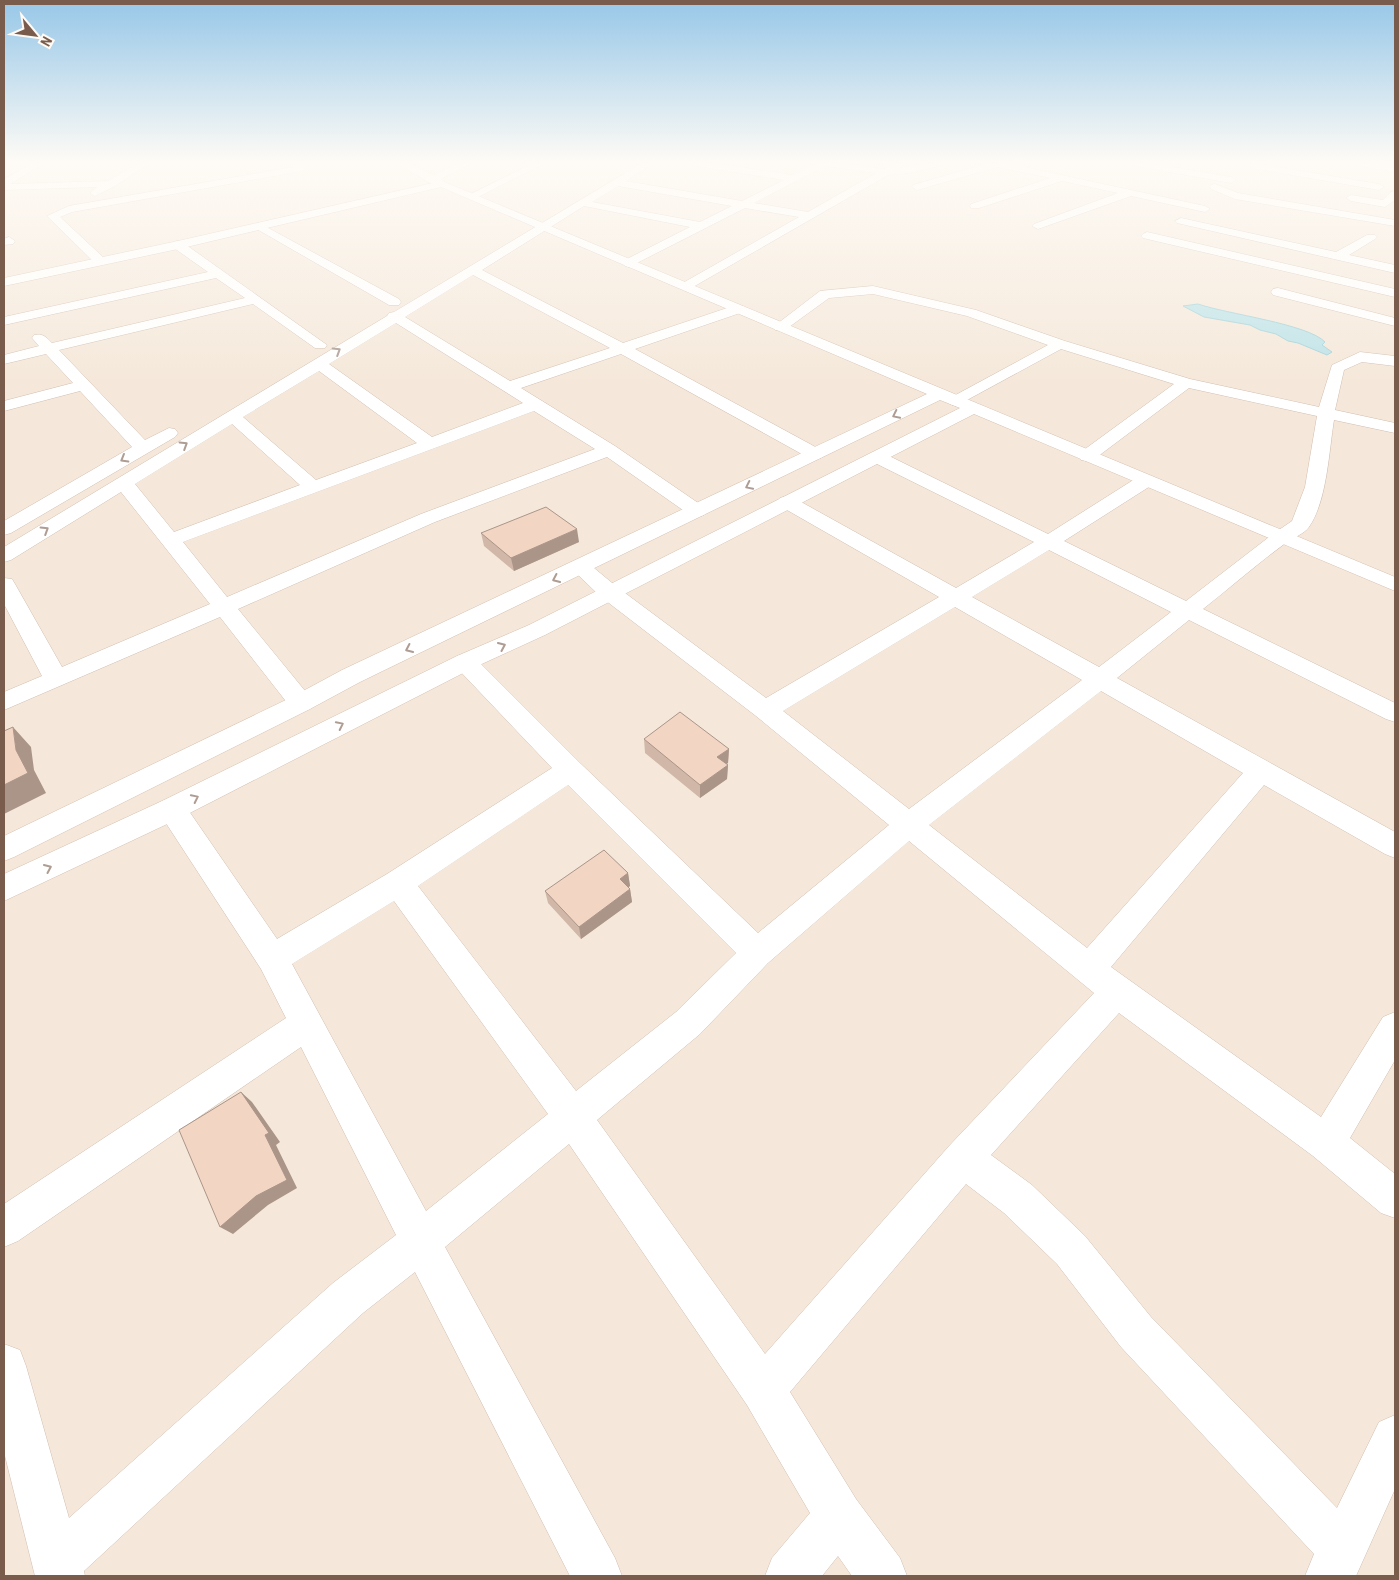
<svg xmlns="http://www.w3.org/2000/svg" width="1399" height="1580" font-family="'Roboto Condensed',sans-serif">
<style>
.residential{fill:#f5e8da}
.water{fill:#bfe3e8;stroke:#a5d3da}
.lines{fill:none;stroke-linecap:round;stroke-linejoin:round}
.street-casing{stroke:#d1beb0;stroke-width:1}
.secondary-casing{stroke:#d6c0b0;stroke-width:1}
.street{fill:#fff;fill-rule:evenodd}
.secondary{fill:#fff;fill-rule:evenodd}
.wall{fill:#d1b7a8}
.shaded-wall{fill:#aa9588}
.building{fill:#f3d5c3;stroke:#aa9588}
.oneway{stroke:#af9d94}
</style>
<rect width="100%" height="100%" fill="#fdf6ec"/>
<path class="residential" d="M4,163h1391v1413h-1391z"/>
<path class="water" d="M1198,304c29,10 110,20 127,38l-3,3 10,7 -5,3 -29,-12 -10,-2 -12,-7 -16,-4 -10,-5 -46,-8 -21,-11z"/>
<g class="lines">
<defs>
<path id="street" d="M33,163h12l-35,21 98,-3 31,-18h11l-35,23 -20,10 -5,-3 7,-6 -93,3v-11z
M397,163h12l24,12 27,-12h12l-31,16 6,5 -5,3 -14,-5z
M533,163h12l-69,35h-8l-1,-2z
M642,163h11l-27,18 116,20 42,-21 -88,-14 -5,-3h22l80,12 24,-12h24l43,6 11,-6h11l-7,5 29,-5h17l-2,2 -34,8 -21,2 -202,116 -7,-4 2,-3 118,-67 -54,-9 -116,59 -4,-1 -2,-3 2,-3 65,-33 -106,-21 -102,64 141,73 110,-37h10l2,3 -2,3 -108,37 186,101 3,4 -3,4 -6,1 -6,-1 -188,-104 -100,34 94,58 89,61 3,4 -3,4 -7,2 -7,-2 -83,-58 -172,65 -197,87 72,88 4,6 -4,6 -9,3 -9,-3 -72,-92 -216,93v-18l38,-16 -38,-72v-26l8,1 3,5 47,83 148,-63 -89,-112 -110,68 -7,2v-15l383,-231 2,-3 5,-1zM825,166l51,7 -68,39 -54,-9zM618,186l114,20 -32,16 -108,-20zM473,275l137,73 -100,33 -105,-64zM396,323l127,80 -91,34 -103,-73zM319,371l98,72 -101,37 -73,-63zM534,411l61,38 -174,65 -194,83 -44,-55zM232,424l68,61 -126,47 -39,-48z
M989,163h17l199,43 5,3 -5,3 -74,-16 -93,33 -6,-3 2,-2 84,-31 -56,-12 -83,27h-8l-1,-2 1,-2 79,-26 -52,-11 -81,23 -5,-3 1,-2z
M1130,163h20l81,14 5,3 -5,3 -96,-17z
M1254,163l125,21 5,3 -5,3 -128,-22v-4z
M1354,163h21l20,3v6l-36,-6z
M300,166l5,3 -2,2 -231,41 -12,5 44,41 2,3 -6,4 -4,-1 -49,-48 22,-10z
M1215,184l23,9 157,27v6l-160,-27 -24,-10 -1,-2 1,-2z
M1395,191v9l-10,7 -34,-6 -5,-3 5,-3 32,5 8,-8z
M1181,218l155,34 31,-17h8l2,2 -2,2 -26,16 46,10v8l-218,-50 -2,-2z
M259,223l140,76 2,3 -2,3h-10l-134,-77 -2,-2z
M1147,232l248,57v8l-252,-59 -2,-2 2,-2z
M9,237l6,4 -2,3 -9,1v-6z
M178,241l4,1 145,103 -2,3h-10l-62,-44 -194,46 86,90 24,-12 6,1 3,4 -3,4 -164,96 -7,2v-14l128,-74 -52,-56 -76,20v-10l69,-18 -27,-29 -42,10v-9l35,-9 -7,-8 2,-3c9,-2 12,2 18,8l193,-45 -29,-20 -212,47v-8l204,-45 -34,-24 -2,-3 2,-3z
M873,286l103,24 89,31 125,38 129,28 13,-42 28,-13 35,4v10l-33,-4 -18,8 -9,40 60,13v10l-61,-13c-5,31 -7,81 -25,107 -5,7 -15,10 -22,15 -29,21 -56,45 -84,67l192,94v19l-9,-3 -197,-99 -72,58 278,154v26l-10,-4 -121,-69 -153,182 210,150 62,-100 12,-5v48l-45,78 45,36v44l-14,-5 -68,-57 -194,-143 -128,142 41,30 53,51 66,81 186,191 42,-86 16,-7v74l-39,87h-51l9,-22 -193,-207 -64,-83 -53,-51 -38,-29 -176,208 66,107 44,59 7,18h-55l-14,-20 -16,20h-57l7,-18 38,-45 -63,-108 -178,-261 -124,103 170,311 7,18h-52l-155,-304 -52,41 -279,258 1,5h-50l-31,-124v-108l16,6 6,16 43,152 264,-235 63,-48 -95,-188 -283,194 -14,6v-43l282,-186 -25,-49 -99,-152 -4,-8 4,-8 10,-3 10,3 95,138 110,-65 165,-106 -95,-100 -4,-6 4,-6 8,-2 8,2 107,107 178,170 131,-108 -133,-109 -155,-119 -27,-26 -4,-4 4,-4 7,-2 7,2 29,24 149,111 173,-101 -159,-91 -3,-4 3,-4 7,-2 7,2 162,90 78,-46 -163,-81 -3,-4 3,-4 6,-1 6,1 165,81 90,-57 7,-2 7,2 2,4 -2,4 -88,56 122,60 87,-67 19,-13 13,-34 12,-71 -128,-28 -96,72 -6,1 -6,-1 -3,-4 3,-4 93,-68 -113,-35 -105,57 -6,-2 -2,-3 2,-3 98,-53 -81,-29 -94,-22 -44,4 -44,32h-10l-2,-3 47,-36zM1049,550l122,62 -72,55 -127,-70zM955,607l127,73 -173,129 -126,-98zM1101,691l142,82 -156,175 -158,-123zM568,785l168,168 -60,59 -100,79 -158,-205zM909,841l185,152 -144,152 -185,209 -168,-234 103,-86 68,-71zM394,901l154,213 -122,97 -134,-247z
M1278,288l117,30v8l-122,-31 -2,-3 2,-3z"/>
<path id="secondary" d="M442,181l953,396v14l-421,-177 -429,221 -72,33 -291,149 -178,84v-27l158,-73 295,-145 72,-31 431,-217 -20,-8 -580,282 -50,27 -296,148 -10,4v-25l288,-139 50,-27 585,-276 -486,-207 -263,62 -174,37v-8l174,-37z"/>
</defs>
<use href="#street" class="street-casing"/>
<use href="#secondary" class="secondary-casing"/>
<use href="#street" class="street"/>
<use href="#secondary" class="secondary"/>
</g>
<path class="wall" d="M481,533l98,9 -65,29 -30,-25z
M644,739l85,10 -1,14 -2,1 2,1 -1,14 -27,19 -55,-45z
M628,873l2,13 -2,1 2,2 2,13 -51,37 -33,-36 -3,-12z"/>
<path class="shaded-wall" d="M577,529l2,13 -65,29 -3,-13z
M13,727l18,20 3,23 12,23 -42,21v-29l12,-35z
M729,749l-1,14 -11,7v-13z
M728,765l-1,14 -27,19v-13z
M628,873l2,13 -8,6 -2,-13z
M630,889l2,13 -51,37 -2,-12z
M241,1092l11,10 28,40 -4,3 21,43 -29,17 -35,29 -13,-7z"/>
<path class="building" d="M546,507l31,22 -66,29 -30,-25z
M680,712l49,37 -12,8 11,8 -28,20 -56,-46z
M13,727l3,23 12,23 -24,12v-54z
M604,850l24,23 -8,6 10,10 -51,38 -34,-36z
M241,1092l28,41 -4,2 22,45 -31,16 -36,31 -41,-97z"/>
<defs><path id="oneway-chevron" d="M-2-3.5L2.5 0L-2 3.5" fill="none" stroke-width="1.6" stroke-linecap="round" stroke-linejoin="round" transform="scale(1.25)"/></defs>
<g class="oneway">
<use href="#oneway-chevron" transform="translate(337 351) rotate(-32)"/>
<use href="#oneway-chevron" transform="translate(896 415) rotate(154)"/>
<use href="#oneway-chevron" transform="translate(184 445) rotate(-32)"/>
<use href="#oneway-chevron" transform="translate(124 459) rotate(150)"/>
<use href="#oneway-chevron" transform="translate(749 486) rotate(154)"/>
<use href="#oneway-chevron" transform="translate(45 530) rotate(-32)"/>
<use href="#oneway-chevron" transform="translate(556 579) rotate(155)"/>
<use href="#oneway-chevron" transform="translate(502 646) rotate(-24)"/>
<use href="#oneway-chevron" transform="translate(409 649) rotate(155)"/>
<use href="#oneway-chevron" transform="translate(340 725) rotate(-26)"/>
<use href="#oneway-chevron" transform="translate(195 798) rotate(-26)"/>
<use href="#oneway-chevron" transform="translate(48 868) rotate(-24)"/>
</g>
<linearGradient id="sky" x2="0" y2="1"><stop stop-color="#97c7e8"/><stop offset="0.42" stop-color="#fefbf6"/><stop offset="1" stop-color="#fefbf6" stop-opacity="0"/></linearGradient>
<rect width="1399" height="384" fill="url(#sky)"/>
<rect width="1399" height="1580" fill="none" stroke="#7a5c4d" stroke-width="10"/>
<g transform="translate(35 35) rotate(119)" stroke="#fffaf3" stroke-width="4" paint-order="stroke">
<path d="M0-4L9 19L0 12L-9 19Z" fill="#7a5c4d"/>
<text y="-8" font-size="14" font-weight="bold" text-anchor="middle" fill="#7a5c4d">N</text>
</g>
</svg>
